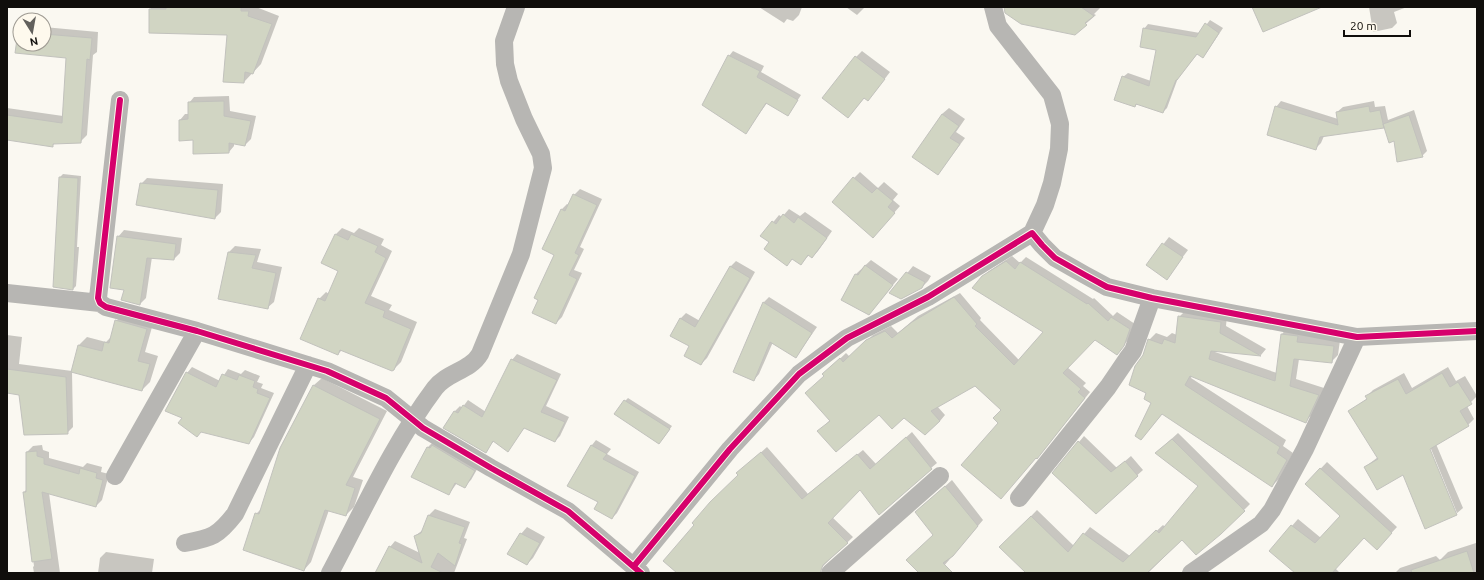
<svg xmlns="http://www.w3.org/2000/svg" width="1484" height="580" font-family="Ubuntu,sans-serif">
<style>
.shadow{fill:#0003;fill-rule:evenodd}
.building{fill:#d1d5c3;stroke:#c2c2bd}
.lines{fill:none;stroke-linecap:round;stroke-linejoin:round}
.street{stroke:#b7b6b3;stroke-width:18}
.cycleway-casing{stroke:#fef9ed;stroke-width:8}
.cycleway{stroke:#d6006c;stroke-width:6}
</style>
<rect width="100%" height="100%" fill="#faf8f1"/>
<path class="shadow" d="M152,7h104l23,9 -18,48 -17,18 -16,-48 -78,-25z
M759,7h43l-3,8 -6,6 -6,-2 -3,4z
M846,7h19l-8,8z
M1008,7h93l-7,7 2,1 -21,18z
M1369,7h38l-13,5 3,11 -5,5 -19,4z
M1210,20l13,8 -16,24 -4,5 -5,-4 -20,25 -11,30 -4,4 -25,-9 -3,3 -12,-29 5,-4 23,8 6,-32 -13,-20 4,-5 52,9z
M44,27l54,5 -1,20 -4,3 -6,80 -7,7 -25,1 -2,2 -46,-6v-31l56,8 4,-59 -51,-5 4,-21v13h24z
M733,51l31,15 -3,6 40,23 -13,20 -21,-12 -21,29 -17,-76z
M862,51l28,21 -16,21 -9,4 -17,20 8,-60z
M229,96l1,15 26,5 -5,23 -6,6 -11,-2v3l-5,6 -35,-13 -14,-19 5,-6h4v-11l5,-6z
M1281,101l57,18 -1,-7 6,-5 31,-6 1,6 10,-1 3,14 26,-10 13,41 -5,5 -28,-16 -9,-14 -61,10 -3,7 -5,5 -40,-41z
M949,108l16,11 -9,13 9,6 -27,36 4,-60z
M860,172l18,16 6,-6 14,12 -5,6 7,6 -27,31 -19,-59z
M63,174l18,2 -4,71h2l-3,39 -3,3 -19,-3 6,-109z
M147,178l76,6 -2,28 -6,6 -74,-34z
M580,189l22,10 -22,48 4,2 -10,21 8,3 -20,44 -6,6v-68l6,-46 5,-5 2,1 5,-10z
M789,209l11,7 5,-4 27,19 -14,20 -6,6 -3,-2 -8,9 -8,-6 -7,7 -15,-23 -9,-6 17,-21 3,2z
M342,228l12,5 5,-5 25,11 -3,6 11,6 -21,45 21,9 -3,5 28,12 -16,40 -7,7 -52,-19 -4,4 -19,-55 7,-7 3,2 11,-24 -4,-36z
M124,230l58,8 -2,15 -6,6 -22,-2 -6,41 -6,6 -22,-67z
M1169,237l19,13 -21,28 -20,-13z
M235,246l26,3 -4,13 25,5 -8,35 -7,6 -48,-10 10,-46z
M1012,256l8,7 6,-6 67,42 1,-1 19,18 4,-4 18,12 -6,15 -12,14 -22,-15 -28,29 19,16 -3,3 7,6 -48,60 -43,-29 4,-13 -28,-26 -38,22 8,9 -5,6 -61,-8 -55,13 6,-6 -5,-45 4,-6 17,-16 4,4 23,-22 18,-9 7,7 20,-17 42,-23 21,25 -1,2 39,40 25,-29 -62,-54 7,-6z
M871,260l27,19 -24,29 -18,-34z
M736,261l19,11 -48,86 -6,6 -11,-18 -10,-27 6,-6 14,8 30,-54z
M913,266l18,10 -3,5 -7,7 -30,5z
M769,297l48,30 -21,30 -23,-15 -14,32 -5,6 -19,-8 29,-70z
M1186,310l41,5 -1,11 40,23 -5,6 -46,-5v2l62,21 5,-39 6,-7 52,13 -2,15 -7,7 -32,-3 -3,20 28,9 -12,27 -7,6 -113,-45 -1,2 95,62 -3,6 10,7 -14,26 -7,7 -109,-73 -22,26 12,-36 -6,-11 -3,-37 5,-15 7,-7 11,4 5,-4 5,2 2,-18z
M125,313l29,7 -9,32 13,4 -8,26 -8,8 -70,-19 1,56 -6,6 -47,-39 -13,-2v-57l15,2 -3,27 53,7 7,-26 8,-8 19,5 7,-7 3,-14z
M517,354l44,20 -15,32 23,11 -9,19 -5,5 -30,-14 -17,23 -14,-9 -9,10 -41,-24 11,-16 5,-5 2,2 6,-8 18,12 26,-52z
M192,367l28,14 8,-12 13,5 4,-4 15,6 -3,6 6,2 -2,4 13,5 -20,44 -5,6 -66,-25 4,-45z
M1448,367l8,14 9,-5 12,20 -10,10 7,13 -6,6 -32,19 27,64 -7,6 -52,-40 -39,-7 13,-10 -28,-46 18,-13 -1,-2 6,-6 31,-17 8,15zM1429,444l28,69h-2l-28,-68z
M322,378l65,33 -34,66 10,3 -9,27 -8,8 -17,-5 -18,52 -7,8 -48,-56 7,-7 18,-58 33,-64z
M628,398l44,28 -10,14 -37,-39z
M912,432l25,31 -6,5 -71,20 -28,29 21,20 -33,32 -23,4h-119l65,-105 24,-21 41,47 55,-44 13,14z
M1178,433l72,71 -29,29 -39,6 -34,34h-121l-26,-26 36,-37 37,36 16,-19 40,29 33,-31 2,2 35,-41 -44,-33z
M1084,436l33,32 14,-12 12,14 -47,42 -17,-70z
M596,440l15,9 -4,5 32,18 -22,41 -5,5 -13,-16 -30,-16 23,-41z
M434,441l46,23 -9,16 -7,6 -7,-3 -8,11 -36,-18 15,-29z
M42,445l1,5 6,2v6l34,9 4,-4 15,4 -1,5 8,2 -7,26 -6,6 -47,-13 11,80h-26l-1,-6 1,-1 -10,-74 3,-3v-37l6,-6z
M1327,462l70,65 -14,15 -18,-5 -30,31 5,5h-43l-27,-22 28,-32 23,19 21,-22 -36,-32z
M952,480l31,40 -45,53h-20l17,-38 -12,-29z
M435,509l35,13 -6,16 3,1 -13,34h-78l14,-26 5,-6 25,12 -5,-17 9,-7 5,-14z
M527,527l18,10 -12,21 -6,6 -6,-30z
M1476,543l1,30h-82l5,-5 36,-12 4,4 8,-8z
M106,552l48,7 -2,14h-54l2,-15z"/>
<path class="building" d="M166,7h75v4h8l-1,5 24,8 -19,50 -8,-2 -1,11 -21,-1 4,-47 -78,-2v-24h17z
M1004,7h77l13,9 -9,7 2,2 -12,10 -54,-11 -16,-11z
M1252,7h70l-59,25z
M1205,23l14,10 -16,25 -6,-4 -20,26h-1l-13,33 -27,-9 -1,3 -21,-7 8,-24 27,10 7,-36 -16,-3 3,-19 53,9z
M18,32h2v12h24v-10l48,4 -2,22 -3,-1 -6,84 -28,1v3l-46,-7v-25l55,8 4,-65 -51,-5z
M728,55l32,16 -3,6 41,23 -10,16 -22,-13 -20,31 -44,-29z
M855,56l30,23 -17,22 -4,-3 -16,20 -26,-20z
M224,101v15l27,5 -6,25 -16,-3v10l-36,1v-14l-14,1v-21l9,-1v-17z
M1275,106l63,19 -2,-13 33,-6 1,6 10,-2 4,18 -64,9 -4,13 -49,-15z
M942,114l17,12 -9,12 10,6 -22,31 -26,-18z
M1409,115l14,42 -26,5 -3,-21 -5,2 -6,-19z
M59,177l19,1 -5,112 -20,-3z
M853,177l19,16 5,-5 16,13 -5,6 7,6 -22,25 -41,-36z
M140,183l78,7 -3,29 -79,-14z
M573,194l24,11 -22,48 4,2 -10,20 8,4 -21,45 -24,-11 6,-13 -4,-2 20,-43 -12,-6 19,-40 4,2z
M783,214l11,9 4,-6 29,21 -15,20 -4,-3 -7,10 -9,-6 -5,7 -23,-17 5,-7 -9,-6 12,-15 4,3z
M335,234l13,6 3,-6 27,12 -3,6 11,6 -21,45 20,8 -2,6 28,12 -17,41 -2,1 -52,-21 -2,5 -38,-16 18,-41 7,3 13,-30 -17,-8z
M117,236l59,8 -2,16 -27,-2 -7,47 -19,-5 3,-10 -14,-2z
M1162,243l21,14 -16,23 -21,-15z
M228,252l28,3 -4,13 24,5 -8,36 -50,-10z
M1006,261l9,8 5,-7 67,42 1,-1 20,18 3,-4 19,12 -6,17 -7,9 -22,-15 -32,33 18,16 -3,3 7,6 -48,61 -1,-1 -35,41 -40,-34 37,-42 -5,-5 8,-8 -26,-24 -44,25 9,10 -15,14 -21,-17 -12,11 -13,-14 -43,37 -19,-21 13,-10 -25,-28 19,-17 -2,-2 18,-16 3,4 23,-22 19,-9 7,7 20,-16 42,-25 23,27 -2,2 39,39 29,-33 -71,-44 10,-12z
M865,265l28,20 -24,30 -28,-15 14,-26 3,1z
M730,266l20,12 -49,87 -17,-9 5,-10 -19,-10 10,-18 15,9z
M906,272l19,10 -3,6 -21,11 -12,-6z
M763,302l49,31 -16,25 -26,-16 -16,39 -21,-9z
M1178,316l43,6 -1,11 41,23 -50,-5 -2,8 66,22 6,-47 17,2 -1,6 37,4 -2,17 -38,-4 -4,27 29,9 -13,28 -116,-47 -5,9 95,62 -3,6 10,7 -15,27 -110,-73 -21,26 -6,-4 16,-33 -7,-4 2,-6 -17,-8 6,-19 8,-11 5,-16 14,5 2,-5 11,4z
M115,320l32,9 -9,32 12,3 -8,27 -71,-19 7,-27 24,6 2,-9 5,1z
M511,359l46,21 -16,32 24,10 -10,20 -31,-14 -16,24 -15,-11 -7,12 -43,-25 11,-17 4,2 5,-8 19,12z
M7,369l59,8 2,57 -44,1 -5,-40 -12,-2z
M186,372l30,15 6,-13 15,6 2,-5 16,6 -2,6 5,2 -1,4 13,5 -21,46 -48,-12 -4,5 -19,-14 4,-5 -17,-7z
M1442,373l8,14 8,-5 14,22 -12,7 9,15 -39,23 27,66 -32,14 -22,-54 -26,15 -13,-23 14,-8 -30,-48 19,-12 -2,-3 33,-17 8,15z
M313,385l67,34 -34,66 9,3 -9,28 -21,-6 -21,61 -61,-21 12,-37 4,1 21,-66z
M624,400l46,29 -11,15 -45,-30z
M906,437l26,32 -53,46 -19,-25 -32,33 20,20 -25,22 -3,8h-143l-14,-12 31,-36 -2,-2 18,-21 28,-27 -2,-2 25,-21 41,47 55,-45 13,15z
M1172,439l73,72 -24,23 -25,21 -14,-15 -35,33h-121l-27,-26 32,-31 37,36 15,-19 40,29 33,-32 3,3 39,-47 -43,-33z
M1078,441l33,31 14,-11 13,15 -42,38 -44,-41z
M432,445l43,26 -10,17 -10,-5 -6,12 -38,-18 16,-30 3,1z
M591,445l16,9 -4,5 32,17 -23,43 -18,-10 4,-7 -31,-16z
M37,451v5l7,2v6l35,10 1,-6 17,5 -1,5 7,2 -7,27 -54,-15 10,67 -20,3 -9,-70h3v-40z
M1320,468l72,65 -15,17 -13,-12 -32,35h-37l-26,-22 22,-26 24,18 25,-27 -35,-32z
M945,486l33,40 -25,30 -10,7 10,10h-34l-13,-13 27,-25 -18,-23z
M428,515l37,12 -6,16 3,1 -7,22 -17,-13 -7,14 12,6h-68l14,-27 33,17 -8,-27 7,-3z
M520,533l20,10 -13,22 -20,-11z
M1467,551l7,22h-62l-1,-3z"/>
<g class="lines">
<path class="street" d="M993,7l5,19 54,69 8,29 -1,25 -7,34 -7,22 -13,28
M120,100l-22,198 2,5 6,4 91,24 130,40 59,27 37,30 68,40 77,43 73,62
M7,293l93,10
M115,476l82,-145
M1019,498l89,-111 19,-28 6,-8 19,-53
M185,543c27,-5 33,-7 50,-29l73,-149
M634,566l96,-117 69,-75 48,-36 81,-41 104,-64 10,12 13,13 30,17 22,12 45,11 205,39 120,-6
M330,573c33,-62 63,-129 105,-185 12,-16 35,-17 45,-34l41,-100 22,-86 -2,-14 -17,-35 -15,-38 -4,-17 -1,-23 12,-34
M830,573l110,-97
M1191,573l70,-49 11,-14 33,-61 52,-112"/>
<defs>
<path id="cycleway" d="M120,100l-22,198 2,5 6,4 91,24 130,40 59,27 37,30 68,40 77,43 73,62
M634,566l96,-117 69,-75 48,-36 81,-41 104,-64 10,12 13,13 30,17 22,12 45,11 205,39 120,-6"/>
</defs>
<use href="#cycleway" class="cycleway-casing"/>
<use href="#cycleway" class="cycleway"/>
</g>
<rect width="1484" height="580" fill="none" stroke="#100e0b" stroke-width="16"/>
<g transform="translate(32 32) rotate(169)"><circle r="19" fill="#fef9ed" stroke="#9f9b93"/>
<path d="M0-3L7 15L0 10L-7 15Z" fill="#62605c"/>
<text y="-6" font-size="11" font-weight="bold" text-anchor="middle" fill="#100e0b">N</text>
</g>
<path d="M1344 30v6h66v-6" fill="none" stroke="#100e0b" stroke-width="2"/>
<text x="1350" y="30" font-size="12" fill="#100e0b" stroke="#fef9ed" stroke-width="3" paint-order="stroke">20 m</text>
</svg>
